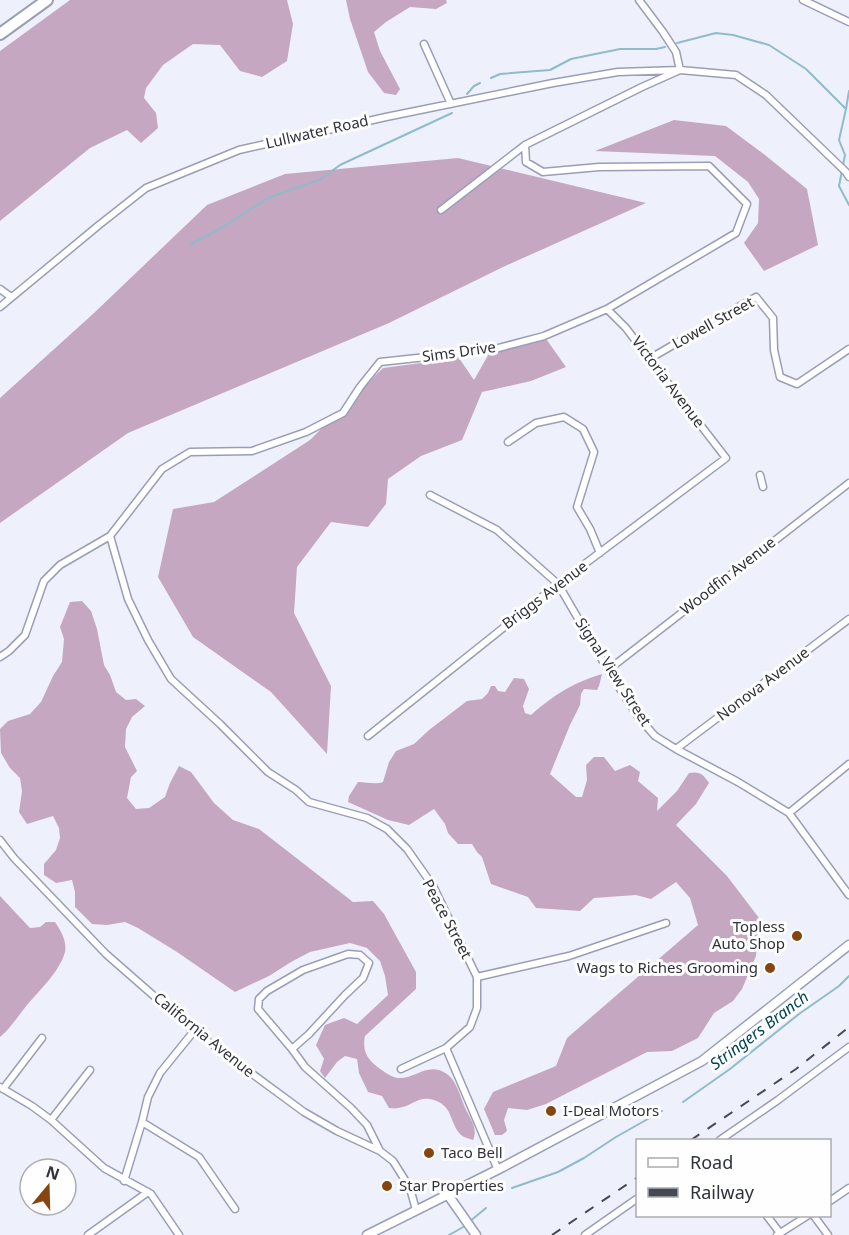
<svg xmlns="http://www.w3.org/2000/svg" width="849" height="1235" font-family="'Noto Sans',sans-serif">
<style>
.forest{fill:#c6a7c2}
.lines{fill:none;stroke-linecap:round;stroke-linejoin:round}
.stream{stroke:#8fbbca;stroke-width:2}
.street-casing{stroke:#999eb6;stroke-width:9}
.secondary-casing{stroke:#999eb6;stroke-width:11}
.highway-casing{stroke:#999eb6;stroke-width:14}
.street{stroke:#fff;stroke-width:6}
.secondary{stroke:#fff;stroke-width:8}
.highway{stroke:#fff;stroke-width:10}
.rail{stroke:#464852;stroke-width:2;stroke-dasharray:10 10;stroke-linecap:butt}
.poi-dot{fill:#854410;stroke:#fefefe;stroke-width:2}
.labels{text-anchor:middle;stroke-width:6;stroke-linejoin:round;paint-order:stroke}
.street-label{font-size:15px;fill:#30323c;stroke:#fefefe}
.poi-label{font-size:15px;fill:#30323c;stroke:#fefefe;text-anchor:start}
.water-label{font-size:16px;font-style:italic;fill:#004454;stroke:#fefefe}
</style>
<rect width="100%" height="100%" fill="#eef1fb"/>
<path class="forest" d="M70,0h217l6,24 -6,37 -25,16 -22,-6 -20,-26 -27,-1 -30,21 -17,23 -2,10 12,15 2,15 -17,15 -14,-13 -37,18 -90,73v-170z
M346,0h100l1,3 -11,6 -26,-2 -24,15 -12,10 6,19 20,38 -4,6 -12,-2 -16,-21 -18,-53z
M674,120l52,6 39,29 42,34 11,56 -54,26 -20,-28 14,-20 1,-24 -11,-17 -33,-26 -120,-5z
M458,158l188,45 -143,64 -114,56 -261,110 -128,90v-125l94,-85 113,-108 78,-31z
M544,336l22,31 -35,14 -49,11 -20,48 -41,16 -33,23 -2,25 -18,23 -37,-5 -34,45 -3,46 37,73 -4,68 -56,-62 -78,-55 -35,-60 15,-68 41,-7 96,-62 73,-72 76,-10 15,22 17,-30z
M82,601l9,10 6,18 7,36 6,10 6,17 10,8 10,-1 9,7 -13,11 -6,12 -1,18 12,24 -6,6 -4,21 9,11 13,-1 16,-11 5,-14 9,-17 12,6 23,31 19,17 26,9 94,73 20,-1 11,13 32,58v17l-51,47c-4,19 6,27 21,37 4,2 8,5 12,5 18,1 30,-17 49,-4 10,7 14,25 19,36 5,9 12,19 7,30 -3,-1 -6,-2 -9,-3 -16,-10 -8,-33 -34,-38 -13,-2 -20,8 -32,9 -3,1 -6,0 -9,0l-7,-12 -14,-4 -9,-19 -2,-14 -12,-3 -8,6 -12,16 -5,-7 4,-12 -8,-14 9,-20 19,-7 13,6 31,-29 -3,-19 -5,-15 -13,-13 -17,-5 -40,9 -19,10 -22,14 -34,16 -58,-40 -39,-24 -13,-6 -18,3 -15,-1 -17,-17v-15l-3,-12 -16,3 -12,-8v-11l12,-14 4,-12 -1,-10 -6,-12 -26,8 -8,-12 3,-21 -2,-13 -10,-10 -9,-15 -1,-24 8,-8 22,-7 11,-12 12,-26 9,-14 2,-23 -4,-12 10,-25z
M602,674l-3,12 -2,4 -13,-1 -3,5 -1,11 -10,20 -20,49 26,23h6l5,-17 -1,-15 8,-8h10l11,14 15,-6 10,7 -2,9 20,17 -1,13 20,-20 12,-18c11,-2 14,1 20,10l-13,21 -20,21 51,51 32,42 -3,38 -14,33 -9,12 -19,12 -16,25 -26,13 -25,1 -101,52 -19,6 -19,-2 -4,12 3,11 -5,4h-7l-11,-26 9,-17 63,-26 11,-28 131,-113 -8,-27 -14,-16 -25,17 -15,-4 -42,3 -14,13 -44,-3 -8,-11 -37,-13 -9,-27 -5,-5 -5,-8h-14l-10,-11 -3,-9 -11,-15 -25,16 -21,-5 -40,-18 1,-6 9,-14c8,0 18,3 25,0l6,-20 7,-11 18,-7 15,-14 38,-29 15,-2 6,-6 3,-7h4l3,5 7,1 9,-14 10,1 5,10 -6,17 2,7 6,2c23,-20 41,-32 71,-41z
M0,896l30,32 10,-1 6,-5h9c6,9 12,19 10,30 -5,19 -26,39 -38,53 -9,11 -16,23 -27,32z"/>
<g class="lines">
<path class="stream" d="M677,43l39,-10 17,2 36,10 37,24 40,40
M491,78l9,-4 50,-4 21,-11 49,-10h36l9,-2
M849,91l-3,18 -7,31 6,15 -6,31 10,19
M467,94l7,-8 6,-3
M191,244l32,-17 45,-29 53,-19 19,-14 112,-52
M683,1102l47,-33 69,-55 40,-28 10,-10
M512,1188l46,-16 26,-14 32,-21 46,-26
M469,1222l17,-14
M449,1235l16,-9"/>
<defs>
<path id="street" d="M803,0l46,22
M424,44l27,60
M441,210l84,-65 117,-58 38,-17 56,5 30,20 80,77 3,5
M0,289l11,8
M0,307l99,-82 47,-37 93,-38 147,-33 167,-34 65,-11 62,-2 -4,-18 -13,-20 -24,-32
M649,359l107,-62 17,21 1,32 6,27 17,7 52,-35
M508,442l28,-19 28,-6 19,12 11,23 -17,55 13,22 10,24
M760,475l3,12
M430,495l67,35 61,54 50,86 31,48 16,18 21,13 62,33 51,31 60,82
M110,536l18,63 20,41 23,39 49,45 48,48 28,18 13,12 58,16 20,11 20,20 26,37 44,91v31l-7,19 -24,21 52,122
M0,657l9,-6 16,-16 19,-54 16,-16 50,-29 52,-67 28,-17 62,-1 54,-19 37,-19 17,-26 20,-25 111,-12 53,-14 63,-27 129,-76 11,-29 -38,-38 -110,1 -56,5 -17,-10 -1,-17
M608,670l241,-187
M368,736l190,-152 168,-126 -76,-98 -24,-32 -19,-19
M676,749l173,-130
M789,813l60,-49
M0,840l14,18 92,96 88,77 110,81 33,19 43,20 13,10 17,27 6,22
M477,977l92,-21 97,-33
M292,1049l17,-15 36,-39 18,-17 6,-15 -9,-8 -12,-1 -45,16 -36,21 -8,8 -1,10 34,40 13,18 46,41 16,17 12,24
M401,1069l45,-21
M0,1087l32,19 19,14 53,48 47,26 28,41
M3,1089l39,-51
M51,1120l39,-50
M142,1122l57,35 36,52
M720,1140l58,-40 71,-53
M124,1181l18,-59 6,-25 12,-24 34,-42
M830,1201l19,-13
M767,1216l13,17
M814,1216l14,19
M88,1235l60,-43
M585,1235l53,-37
M777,1235l30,-19"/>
<path id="secondary" d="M448,1195l28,40
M367,1235l136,-68 199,-106 147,-116"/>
<path id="highway" d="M0,34l47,-34"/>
</defs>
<use href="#street" class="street-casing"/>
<use href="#secondary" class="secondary-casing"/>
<use href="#highway" class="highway-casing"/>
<use href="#street" class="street"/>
<use href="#secondary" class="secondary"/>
<use href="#highway" class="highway"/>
<path class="rail" d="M691,1140l105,-71 53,-42
M552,1235l86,-58"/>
</g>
<g class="poi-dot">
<circle cx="797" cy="936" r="6"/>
<circle cx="770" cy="968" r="6"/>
<circle cx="551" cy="1111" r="6"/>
<circle cx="429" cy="1153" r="6"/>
<circle cx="387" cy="1186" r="6"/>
</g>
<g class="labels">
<g class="street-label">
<text transform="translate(317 132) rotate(-13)" y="5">Lullwater Road</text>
<text transform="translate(713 323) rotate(-29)" y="5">Lowell Street</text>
<text transform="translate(459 352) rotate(-8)" y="5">Sims Drive</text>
<text transform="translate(668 382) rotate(53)" y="5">Victoria Avenue</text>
<text transform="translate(728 576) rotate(-38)" y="5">Woodfin Avenue</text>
<text transform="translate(545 595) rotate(-37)" y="5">Briggs Avenue</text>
<text transform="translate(613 672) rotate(57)" y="5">Signal View Street</text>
<text transform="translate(763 684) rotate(-37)" y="5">Nonova Avenue</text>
<text transform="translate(447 919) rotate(62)" y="5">Peace Street</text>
<text transform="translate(204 1035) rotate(39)" y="5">California Avenue</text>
</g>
<g class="poi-label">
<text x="785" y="932" text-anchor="end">Topless<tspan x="785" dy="17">Auto Shop</tspan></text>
<text x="758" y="973" text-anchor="end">Wags to Riches Grooming</text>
<text x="563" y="1116">I-Deal Motors</text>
<text x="441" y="1158">Taco Bell</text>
<text x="399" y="1191">Star Properties</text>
</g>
<g class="water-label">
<text transform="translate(759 1030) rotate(-37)" y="6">Stringers Branch</text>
</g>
</g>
<rect x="636" y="1139" width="195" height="78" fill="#fefefe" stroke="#acacb0" stroke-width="1.5"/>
<rect x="648" y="1158" width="30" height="9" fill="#ffffff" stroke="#acacb0" stroke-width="1.5"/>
<text x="690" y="1169" font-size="18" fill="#30323c">Road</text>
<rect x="648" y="1188" width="30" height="9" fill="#464852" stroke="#acacb0" stroke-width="1.5"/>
<text x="690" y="1199" font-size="18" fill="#30323c">Railway</text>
<g transform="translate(48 1187) rotate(19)"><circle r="28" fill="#fefefe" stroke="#acacb0" stroke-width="1.5"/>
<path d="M0-4.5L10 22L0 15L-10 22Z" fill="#854410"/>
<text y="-9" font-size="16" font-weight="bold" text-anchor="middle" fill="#30323c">N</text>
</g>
</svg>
